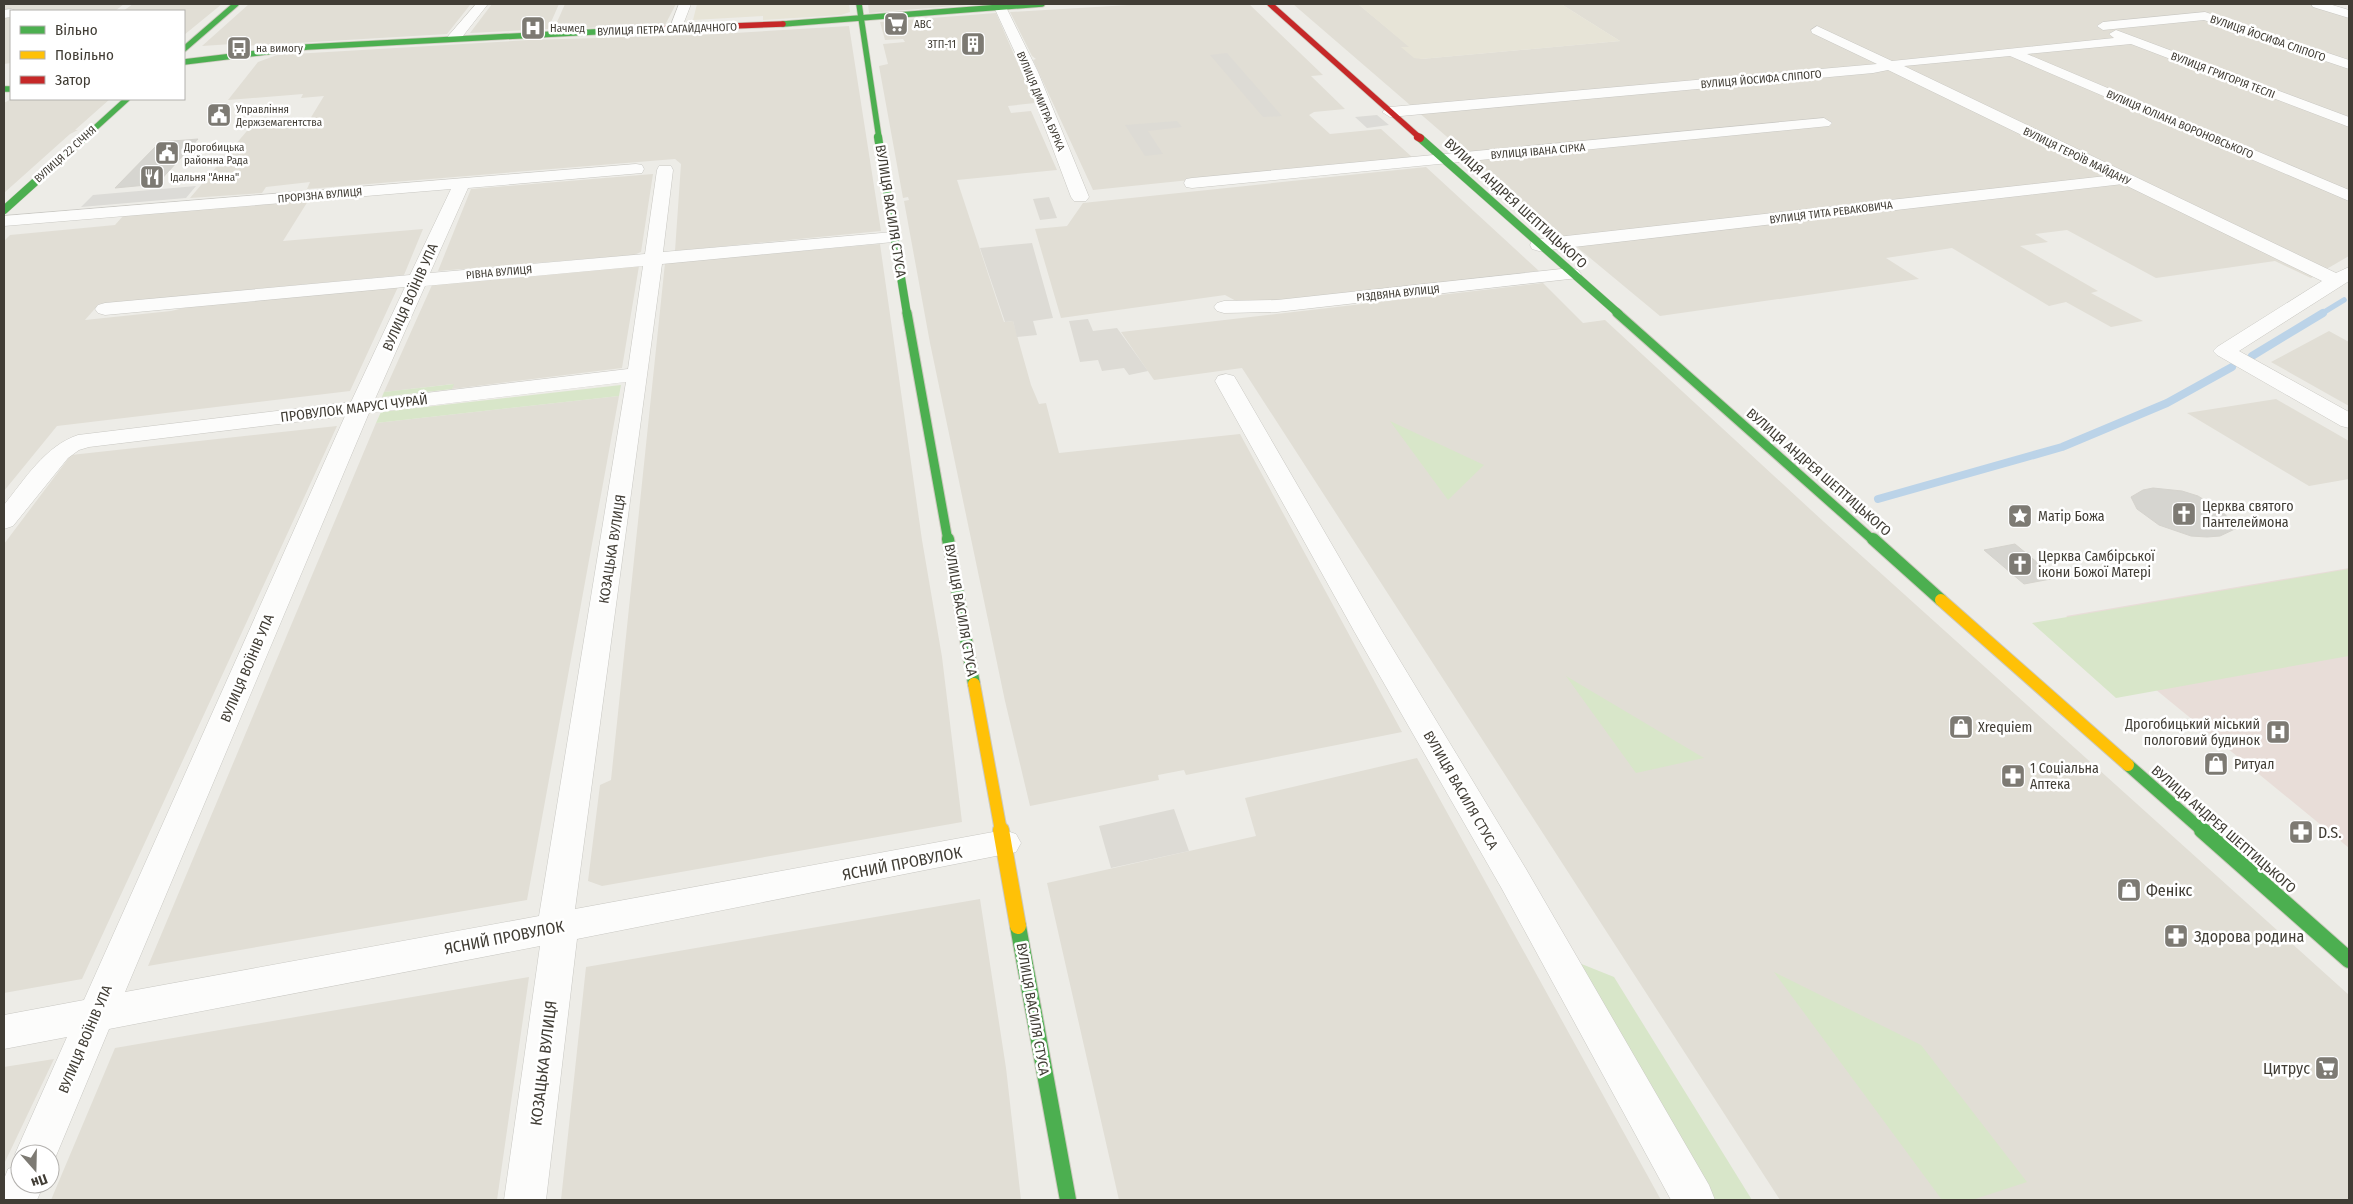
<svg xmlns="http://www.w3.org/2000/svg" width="2353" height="1204" font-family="'Fira Sans Condensed',sans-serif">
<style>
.residential{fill:#e1ded5}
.industrial{fill:#dddbd5}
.education{fill:#e7e4d7}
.medical{fill:#e8ddd8}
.green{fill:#d8e6c9}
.parking{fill:#dcdbd7}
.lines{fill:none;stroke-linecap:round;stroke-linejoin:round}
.stream-far1{stroke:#bbd3e8;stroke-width:5.5}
.stream{stroke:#bbd3e8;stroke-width:8}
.building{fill:#d6d5d0;stroke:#d5d3cd}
.street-casing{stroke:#c9c8c3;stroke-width:1}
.fast-far4-casing{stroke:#ccc9be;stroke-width:7}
.fast-far3-casing{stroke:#ccc9be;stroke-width:9}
.fast-far2-casing{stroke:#ccc9be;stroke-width:11}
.fast-far1-casing{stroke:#ccc9be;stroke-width:14}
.fast-casing{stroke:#ccc9be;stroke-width:18}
.slow-far1-casing{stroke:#ccc9be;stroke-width:14}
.slow-casing{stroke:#ccc9be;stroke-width:18}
.jam-far1-casing{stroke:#ccc9be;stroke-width:7}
.jam-casing{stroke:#ccc9be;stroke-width:9}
.street{fill:#fcfcfb;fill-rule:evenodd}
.fast-far4{stroke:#4caf50;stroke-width:5.5}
.fast-far3{stroke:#4caf50;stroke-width:8}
.fast-far2{stroke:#4caf50;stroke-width:9}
.fast-far1{stroke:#4caf50;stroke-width:12}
.fast{stroke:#4caf50;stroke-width:16}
.slow-far1{stroke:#ffc107;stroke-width:12}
.slow{stroke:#ffc107;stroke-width:16}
.jam-far1{stroke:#c62828;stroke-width:5.5}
.jam{stroke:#c62828;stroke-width:8}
.labels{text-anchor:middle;stroke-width:5;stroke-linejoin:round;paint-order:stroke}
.far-poi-label{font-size:11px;fill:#413d35;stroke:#fff;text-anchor:start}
.far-street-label{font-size:11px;fill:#413d35;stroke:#fff}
.street-label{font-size:14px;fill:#413d35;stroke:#fff}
.poi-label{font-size:14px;fill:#413d35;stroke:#fff;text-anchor:start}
.near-poi-label{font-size:16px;fill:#413d35;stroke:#fff;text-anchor:start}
.near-street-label{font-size:16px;fill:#413d35;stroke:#fff}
</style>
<rect width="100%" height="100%" fill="#edece7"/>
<path class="residential" d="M4,4h120l-9,7h-111z
M133,4h89l-38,31v-24h-61z
M249,4h220l1,1 -23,29 -203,12 3,-3 -45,3z
M492,4h67l-11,25 -78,4z
M565,4h111l-11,21 -111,4z
M868,4h111l-110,9z
M1146,4h103l74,71 -12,1 34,33 -31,3 -5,3 21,19 51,-5 31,28 -319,33 -60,-130 3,-1 -4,-3 -22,-44z
M1293,4h65l52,43h-8l19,12 199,-18 -59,-37h749l39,13v239l-38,22 -36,-17 -119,17 -89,-48 -32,4 13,8 -28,4 78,45 -7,2 52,28 -32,6 -45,-25 -17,4 -97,-58 -66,10 33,21 -259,37 -141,-117z
M996,13l39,90 -27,3 3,7 20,-2 26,59 -100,10 47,142 9,-1 18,64 8,19 7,-1 13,50 181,-19 162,298 -216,43 -2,-5 -26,5 1,5 -129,26 -25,-105 -75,-358 -26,-142 5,-1 -1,-3 -5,1 -24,-132 9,-2 -5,-20 22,-2 -2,-3 -18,1 -5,-18z
M4,16h7v47l-7,1z
M849,26l32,205 -206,20 6,-87 -6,-5 -368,30 3,-7 -44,5 -4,6 -72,5 62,-73 58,-6 14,-23 -23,2 2,-4 -75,6 30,-38 19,-7 252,-15 172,-5z
M11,99h99l-35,31h3l-8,4 -66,59v-90z
M1426,167l113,104 -246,29 -55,2 -13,-7 -164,23 -26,-89 32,-3 16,-23z
M653,174l-12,78 -7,3 -196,16 33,-82z
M308,201l-25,40 140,-12 -19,46 -305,29 -14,16 86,-9 21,-5 206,-19 -48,104 -293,35 -53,65v-250l6,-6 105,-10 8,-9z
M880,244l42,296 20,117 20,165 -360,64 -14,-5 12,-96 11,-5 54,-517z
M639,266l-17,102 -170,21 1,-5 -69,8 48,-107z
M1543,283l40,40 22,-3 219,202 525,473v205h-569l-538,-832 -88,12 -33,-48z
M2329,331l20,11v64l-78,-44z
M619,396l-92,504 -379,66 228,-543z
M2276,399l73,42v38l-40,7 -122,-73z
M337,426l-255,553 -78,14v-449l67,-89z
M1417,758l244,442h-542l-72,-317 209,-47 -11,-38z
M980,899l26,169 15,132h-460l25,-233z
M529,977l-32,223h-446l64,-152z
M54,1059l-50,105v-97z"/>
<path class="industrial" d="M1227,53l55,63 -19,1 -53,-62z
M1177,121l5,6 -34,4 15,23 -18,2 -20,-31z
M1049,197l8,21 -17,2 -7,-21z
M1032,243l21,75 -20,3 4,14 -20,2 -4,-16 -8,1 -25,-74z
M1088,319l5,12 24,-3 31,43 -19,4 -5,-7 -22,3 -4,-11 -18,2 -11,-41z
M1174,809l15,42 -78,17 -12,-42z"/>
<path class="education" d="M697,4h152l1,8 -9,3 -78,5v-4l-70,4z
M1358,4h203l59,37 -199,18 -7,-1 -13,-11h8z"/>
<path class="medical" d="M2349,568v280l-283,-232z"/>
<path class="green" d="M454,384l-2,5 -70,8 2,-5z
M621,385l-2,11 -243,27 5,-11z
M1390,421l94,44 -36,35z
M2349,569v87l-233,42 -84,-75z
M1566,676l138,82 -68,15z
M1569,959l45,18 138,223h-44z
M1774,972l147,73 106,137 -55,18h-30z"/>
<path class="parking" d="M1377,115l12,10 -22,3 -12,-11z
M196,186l-10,12 -105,9 12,-12z"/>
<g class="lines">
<path class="stream-far1" d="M2321,314l23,-14"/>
<path class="stream" d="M2252,356l71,-43
M1878,499l184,-52 105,-44 65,-36"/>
</g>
<path class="building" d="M198,139l-41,45 -42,4 45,-46z
M2153,488l29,3 16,5 24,15 15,17 -17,8 -13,1 -16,-1 -32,-11 -22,-16 -6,-12 12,-7z
M2015,544l41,34 -32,6 -40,-34z"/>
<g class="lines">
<defs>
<path id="street" d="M476,4h12l-29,37h-10l-2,-3 2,-3z
M679,4h12l-10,26 -6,4 -6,-4z
M996,4h8l2,3 32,65 51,125 -3,4h-12l-3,-4 -47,-125 -30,-65z
M2311,4h18l20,6v8l-36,-11z
M11,9l5,2h-5v6l-7,1v-8z
M2205,12l144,48v9l-145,-49 -101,10 -6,-4 6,-4z
M1817,26l75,35 222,-23 -5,-4 7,-4 233,87v10l-5,-2 -213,-81 -104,10 322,136v11l-339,-145 -106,10 432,207 13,-6v14l-110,70 110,61v16l-8,-2 -124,-71 -4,-4 4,-4 105,-66 -199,-97 -584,67 -7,-2 -2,-4 2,-4 7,-2 567,-63 -218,-106 -15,3 -483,44 -8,-5 8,-5 487,-43 -65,-31 -1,-3z
M1824,118l8,5 -3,3 -637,62 -6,-1 -2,-4 2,-4 6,-1z
M636,164l6,1 2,4 -2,4 -174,15 -38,85 215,-19 12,-84 2,-4h12l2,4 -10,82 230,-20 6,1 3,4 -3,4 -6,1 -231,22 -87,645 429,-79 12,4 5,9 -5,9 -439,87 -31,261h-42l36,-254 -431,83 -58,139 -1,-14h-30v30h24l-7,16h-33v-21l4,-10 12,-5 -5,-10 52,-117 -63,12v-34l80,-15 261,-584 -256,31 -10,3 -11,8 -55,68 -9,3v-24c21,-26 41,-59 74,-70l273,-33 54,-115 -300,28 -7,-2 -3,-4 3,-4 7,-2 305,-28 41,-86 -447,37v-10zM643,266l-15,103 -253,30 50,-113zM626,382l-87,534 -414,76 244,-579z
M1571,268l7,2 3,4 -3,4 -301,34 -53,1 -7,-2 -3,-4 3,-4 7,-2 53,-1z
M1226,374l8,2 3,5 145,250 144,238 183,316 6,15h-44l-169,-311 -148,-258 -139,-250 3,-5z"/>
<path id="fast-far4" d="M859,4l20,134
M783,24l259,-20
M184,49l52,-45
M184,62l123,-15 324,-17
M4,89h7
M84,138l43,-39"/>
<path id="fast-far3" d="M878,137l29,177
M1420,138l199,176
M4,210l81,-73"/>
<path id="fast-far2" d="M907,313l41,228
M1617,313l257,228"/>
<path id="fast-far1" d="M948,539l26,145
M1873,539l68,61
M2128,765l75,66"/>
<path id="fast" d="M2202,830l147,130
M1018,926l50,274"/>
<path id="slow-far1" d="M1941,600l187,165
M974,684l27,147"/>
<path id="slow" d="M1001,830l17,96"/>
<path id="jam-far1" d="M1270,4l150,134
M631,30l152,-6"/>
<path id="jam" d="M1418,137l2,1"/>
</defs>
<use href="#street" class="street-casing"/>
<use href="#fast-far4" class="fast-far4-casing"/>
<use href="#fast-far3" class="fast-far3-casing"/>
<use href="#fast-far2" class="fast-far2-casing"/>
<use href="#fast-far1" class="fast-far1-casing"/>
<use href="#fast" class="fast-casing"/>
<use href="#slow-far1" class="slow-far1-casing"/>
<use href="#slow" class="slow-casing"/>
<use href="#jam-far1" class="jam-far1-casing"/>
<use href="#jam" class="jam-casing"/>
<use href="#street" class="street"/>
<use href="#fast-far4" class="fast-far4"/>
<use href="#fast-far3" class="fast-far3"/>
<use href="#fast-far2" class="fast-far2"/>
<use href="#fast-far1" class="fast-far1"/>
<use href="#fast" class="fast"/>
<use href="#slow-far1" class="slow-far1"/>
<use href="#slow" class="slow"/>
<use href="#jam-far1" class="jam-far1"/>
<use href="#jam" class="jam"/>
</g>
<defs>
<symbol id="supermarket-square" viewBox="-11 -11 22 22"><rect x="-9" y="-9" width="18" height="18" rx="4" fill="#7d7a73" stroke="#fff"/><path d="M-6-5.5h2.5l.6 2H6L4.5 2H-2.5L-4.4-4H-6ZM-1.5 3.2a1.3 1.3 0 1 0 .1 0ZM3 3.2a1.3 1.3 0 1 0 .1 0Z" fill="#fff"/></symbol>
<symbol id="hospital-square" viewBox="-11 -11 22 22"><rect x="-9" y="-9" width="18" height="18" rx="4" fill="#7d7a73" stroke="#fff"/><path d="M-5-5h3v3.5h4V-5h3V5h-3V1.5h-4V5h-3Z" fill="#fff"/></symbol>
<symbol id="building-square" viewBox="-11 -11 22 22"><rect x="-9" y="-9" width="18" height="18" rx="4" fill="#7d7a73" stroke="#fff"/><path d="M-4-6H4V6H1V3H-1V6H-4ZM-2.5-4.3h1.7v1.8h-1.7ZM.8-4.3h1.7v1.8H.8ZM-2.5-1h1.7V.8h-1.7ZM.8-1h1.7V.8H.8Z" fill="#fff"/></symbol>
<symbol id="bus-square" viewBox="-11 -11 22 22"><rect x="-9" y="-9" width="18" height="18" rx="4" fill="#7d7a73" stroke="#fff"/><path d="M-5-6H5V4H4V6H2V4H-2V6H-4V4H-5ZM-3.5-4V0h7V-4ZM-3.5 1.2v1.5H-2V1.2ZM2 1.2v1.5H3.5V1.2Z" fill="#fff"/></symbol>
<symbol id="civic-square" viewBox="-11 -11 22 22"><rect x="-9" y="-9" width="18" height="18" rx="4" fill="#7d7a73" stroke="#fff"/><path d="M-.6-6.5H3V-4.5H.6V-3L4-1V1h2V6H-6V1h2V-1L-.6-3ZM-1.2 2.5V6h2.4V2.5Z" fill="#fff"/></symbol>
<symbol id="restaurant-square" viewBox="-11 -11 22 22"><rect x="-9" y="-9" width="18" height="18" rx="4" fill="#7d7a73" stroke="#fff"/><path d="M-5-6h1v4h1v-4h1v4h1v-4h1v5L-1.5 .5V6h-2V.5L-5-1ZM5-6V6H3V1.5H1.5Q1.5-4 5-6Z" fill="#fff"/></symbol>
<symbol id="church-square" viewBox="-11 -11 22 22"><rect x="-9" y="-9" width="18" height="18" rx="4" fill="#7d7a73" stroke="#fff"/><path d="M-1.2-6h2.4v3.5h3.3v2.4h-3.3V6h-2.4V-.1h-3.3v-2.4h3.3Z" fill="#fff"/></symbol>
<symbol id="sight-square" viewBox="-11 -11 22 22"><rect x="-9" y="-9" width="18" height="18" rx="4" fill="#7d7a73" stroke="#fff"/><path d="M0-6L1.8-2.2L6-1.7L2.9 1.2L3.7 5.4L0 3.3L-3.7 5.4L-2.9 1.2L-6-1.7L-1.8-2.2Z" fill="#fff"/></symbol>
<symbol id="shop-square" viewBox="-11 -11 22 22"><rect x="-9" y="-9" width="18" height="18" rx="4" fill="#7d7a73" stroke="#fff"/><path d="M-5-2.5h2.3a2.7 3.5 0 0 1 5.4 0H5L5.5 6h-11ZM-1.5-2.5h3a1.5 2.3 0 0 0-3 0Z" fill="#fff"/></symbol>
<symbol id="pharmacy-square" viewBox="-11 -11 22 22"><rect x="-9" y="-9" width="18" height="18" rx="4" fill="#7d7a73" stroke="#fff"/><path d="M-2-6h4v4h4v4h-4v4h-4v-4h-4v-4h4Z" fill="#fff"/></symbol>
</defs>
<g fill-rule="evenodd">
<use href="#supermarket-square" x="882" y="10" width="28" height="28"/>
<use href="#hospital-square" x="519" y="14" width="28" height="28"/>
<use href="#building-square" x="959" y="30" width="28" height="28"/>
<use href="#bus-square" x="225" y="34" width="28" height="28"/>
<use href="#civic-square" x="205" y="101" width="28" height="28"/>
<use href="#civic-square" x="153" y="139" width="28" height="28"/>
<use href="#restaurant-square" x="138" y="163" width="28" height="28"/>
<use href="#church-square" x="2170" y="500" width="28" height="28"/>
<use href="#sight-square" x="2006" y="502" width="28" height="28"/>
<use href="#church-square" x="2006" y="550" width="28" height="28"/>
<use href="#shop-square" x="1947" y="713" width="28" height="28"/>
<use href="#hospital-square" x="2264" y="718" width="28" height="28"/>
<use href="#shop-square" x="2202" y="750" width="28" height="28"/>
<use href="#pharmacy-square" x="1999" y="762" width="28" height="28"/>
<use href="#pharmacy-square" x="2287" y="818" width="28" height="28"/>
<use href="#shop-square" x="2115" y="876" width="28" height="28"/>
<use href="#pharmacy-square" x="2162" y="922" width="28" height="28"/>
<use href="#supermarket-square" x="2313" y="1054" width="28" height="28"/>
</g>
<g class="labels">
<g class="far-poi-label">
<text x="914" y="28">ABC</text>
<text x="550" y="32">Начмед</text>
<text x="956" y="48" text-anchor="end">ЗТП-11</text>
<text x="256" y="52">на вимогу</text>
<text x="236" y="113">Управління<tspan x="236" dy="13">Держземагентства</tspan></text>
<text x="184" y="151">Дрогобицька<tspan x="184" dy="13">районна Рада</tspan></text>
<text x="170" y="181">Ідальня "Анна"</text>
</g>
<g class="far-street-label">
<text transform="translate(667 29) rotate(-2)" y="4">ВУЛИЦЯ ПЕТРА САГАЙДАЧНОГО</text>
<text transform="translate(2268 38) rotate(19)" y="4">ВУЛИЦЯ ЙОСИФА СЛІПОГО</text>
<text transform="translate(2223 75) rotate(21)" y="4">ВУЛИЦЯ ГРИГОРІЯ ТЕСЛІ</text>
<text transform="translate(1761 79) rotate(-5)" y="4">ВУЛИЦЯ ЙОСИФА СЛІПОГО</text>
<text transform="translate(1041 101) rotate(67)" y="4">ВУЛИЦЯ ДМИТРА БУРКА</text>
<text transform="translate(2180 124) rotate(23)" y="4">ВУЛИЦЯ ЮЛІАНА ВОРОНОВСЬКОГО</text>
<text transform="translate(1538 151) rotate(-5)" y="4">ВУЛИЦЯ ІВАНА СІРКА</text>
<text transform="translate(65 154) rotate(-42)" y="4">ВУЛИЦЯ 22 СІЧНЯ</text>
<text transform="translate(2077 156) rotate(26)" y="4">ВУЛИЦЯ ГЕРОЇВ МАЙДАНУ</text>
<text transform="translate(320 195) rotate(-5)" y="4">ПРОРІЗНА ВУЛИЦЯ</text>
<text transform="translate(1831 212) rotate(-7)" y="4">ВУЛИЦЯ ТИТА РЕВАКОВИЧА</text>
<text transform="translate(499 272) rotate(-5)" y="4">РІВНА ВУЛИЦЯ</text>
<text transform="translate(1398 293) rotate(-6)" y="4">РІЗДВЯНА ВУЛИЦЯ</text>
</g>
<g class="street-label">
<text transform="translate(1516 203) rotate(42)" y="5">ВУЛИЦЯ АНДРЕЯ ШЕПТИЦЬКОГО</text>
<text transform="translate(891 211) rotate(81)" y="5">ВУЛИЦЯ ВАСИЛЯ СТУСА</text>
<text transform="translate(410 297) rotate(-66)" y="5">ВУЛИЦЯ ВОЇНІВ УПА</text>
<text transform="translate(354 408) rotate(-7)" y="5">ПРОВУЛОК МАРУСІ ЧУРАЙ</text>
<text transform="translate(1819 472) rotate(41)" y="5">ВУЛИЦЯ АНДРЕЯ ШЕПТИЦЬКОГО</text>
<text transform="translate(612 549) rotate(-81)" y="5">КОЗАЦЬКА ВУЛИЦЯ</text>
<text transform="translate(961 610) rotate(80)" y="5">ВУЛИЦЯ ВАСИЛЯ СТУСА</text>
<text transform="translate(247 668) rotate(-67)" y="5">ВУЛИЦЯ ВОЇНІВ УПА</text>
<text transform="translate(1461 790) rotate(60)" y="5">ВУЛИЦЯ ВАСИЛЯ СТУСА</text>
<text transform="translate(2224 829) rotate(41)" y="5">ВУЛИЦЯ АНДРЕЯ ШЕПТИЦЬКОГО</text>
<text transform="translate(1033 1009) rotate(80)" y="5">ВУЛИЦЯ ВАСИЛЯ СТУСА</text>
<text transform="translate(85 1039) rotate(-67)" y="5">ВУЛИЦЯ ВОЇНІВ УПА</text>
</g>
<g class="poi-label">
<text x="2202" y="511">Церква святого<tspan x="2202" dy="16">Пантелеймона</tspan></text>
<text x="2038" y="521">Матір Божа</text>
<text x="2038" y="561">Церква Самбірської<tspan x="2038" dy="16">ікони Божої Матері</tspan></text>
<text x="2260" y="729" text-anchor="end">Дрогобицький міський<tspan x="2260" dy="16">пологовий будинок</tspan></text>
<text x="1978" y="732">Xrequiem</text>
<text x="2234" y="769">Ритуал</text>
<text x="2030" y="773">1 Соціальна<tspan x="2030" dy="16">Аптека</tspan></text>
</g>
<g class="near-poi-label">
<text x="2318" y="838">D.S.</text>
<text x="2146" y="896">Фенікс</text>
<text x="2194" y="942">Здорова родина</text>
<text x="2310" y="1074" text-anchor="end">Цитрус</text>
</g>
<g class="near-street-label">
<text transform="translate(902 863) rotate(-11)" y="6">ЯСНИЙ ПРОВУЛОК</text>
<text transform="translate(504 937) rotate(-11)" y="6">ЯСНИЙ ПРОВУЛОК</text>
<text transform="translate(543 1063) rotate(-83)" y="6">КОЗАЦЬКА ВУЛИЦЯ</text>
</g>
</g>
<rect width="2353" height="1204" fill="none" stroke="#413d35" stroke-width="10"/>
<rect x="10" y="10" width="175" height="90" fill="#ffffff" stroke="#b3b1ae"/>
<rect x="20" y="26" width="25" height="8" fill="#4caf50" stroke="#b3b1ae"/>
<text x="55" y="35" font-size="15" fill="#413d35">Вільно</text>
<rect x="20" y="51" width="25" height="8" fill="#ffc107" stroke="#b3b1ae"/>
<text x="55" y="60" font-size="15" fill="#413d35">Повільно</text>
<rect x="20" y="76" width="25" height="8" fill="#c62828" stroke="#b3b1ae"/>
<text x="55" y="85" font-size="15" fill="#413d35">Затор</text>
<g transform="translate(35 1169) rotate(160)"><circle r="24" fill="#ffffff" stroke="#b3b1ae"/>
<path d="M0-4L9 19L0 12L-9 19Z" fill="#7d7a73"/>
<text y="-8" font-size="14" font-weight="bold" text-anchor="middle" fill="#413d35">Пн</text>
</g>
</svg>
